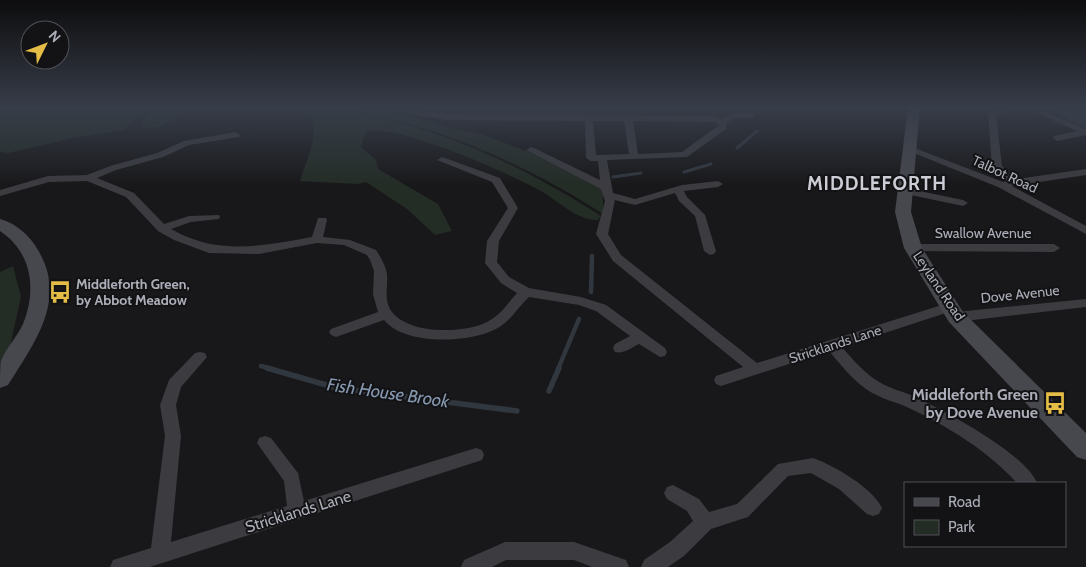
<svg xmlns="http://www.w3.org/2000/svg" width="1086" height="567" font-family="Cabin,sans-serif">
<style>
.green{fill:#242c26}
.water{fill:#31373f}
.lines{fill:none;stroke-linecap:round;stroke-linejoin:round}
.stream-far2{stroke:#31373f;stroke-width:3}
.stream-far1{stroke:#31373f;stroke-width:4.5}
.stream{stroke:#31373f;stroke-width:5.5}
.street{fill:#3b3b40;fill-rule:evenodd}
.secondary{fill:#47484e;fill-rule:evenodd}
.labels{text-anchor:middle;stroke-width:4;stroke-linejoin:round;paint-order:stroke}
.street-label{font-size:14px;fill:#abaeb8;stroke:#131315}
.poi-label{font-size:14px;font-weight:bold;fill:#abaeb8;stroke:#131315;text-anchor:start}
.near-poi-label{font-size:16px;font-weight:bold;fill:#abaeb8;stroke:#131315;text-anchor:end}
.near-street-label{font-size:16px;fill:#abaeb8;stroke:#131315}
.near-water-label{font-size:18px;font-style:italic;fill:#8598b0;stroke:#131315}
.district-label{font-size:19px;font-weight:bold;letter-spacing:1px;fill:#cccdd5;stroke:#131315}
</style>
<rect width="100%" height="100%" fill="#18181a"/>
<path class="green" d="M0,107h153l-15,8 -14,15 -51,8 -65,15 -8,-1z
M164,107h22c-14,13 -23,24 -43,20l-2,-3 4,-6z
M294,107c103,0 221,53 307,109l-3,4c-20,1 -40,-19 -57,-29 -26,-15 -153,-72 -176,-58l-4,14 15,13 2,9 60,35 14,27 -17,4 -28,-26 -41,-27 -9,2 -57,-3c7,-23 18,-41 12,-65z
M373,111l34,4 39,12 35,7 48,18 74,37v25c-71,-46 -152,-83 -234,-100z
M13,266l8,31 -12,54 -9,17v-96z"/>
<path class="water" d="M1041,107h45v21z"/>
<g class="lines">
<path class="stream-far2" d="M737,148l20,-17
M684,172l27,-8
M613,177l28,-4"/>
<path class="stream-far1" d="M591,292l1,-36
M261,366l11,3
M558,369l21,-50"/>
<path class="stream" d="M267,368l70,20 180,23
M549,391l10,-23"/>
<path class="street" d="M1009,107h26l51,22v6l-29,6 -4,-3 1,-2 23,-5 -51,-23 -30,6 6,52 15,13 69,-10v6l-74,11 74,40v8l-88,-47 -94,-38 5,-3 3,1 91,35 4,-1 -15,-14 -4,-55z
M361,108h41l44,6 270,2 5,3 14,-6h19v4l-18,1 -9,4 -1,7 -39,28 -80,3 6,33 22,6 47,-14 36,-4 5,3 -5,3 -34,4 3,6 18,18 11,36 -2,3 -4,1 -6,-4 -9,-35 -16,-15 -4,-8 -40,12 -20,-5 -7,34 13,21 136,108 188,-59h10l2,3 -2,3 -113,37c11,13 23,27 39,36 10,6 21,8 32,13 30,14 112,57 124,87h-20c-28,-31 -68,-56 -106,-74 -14,-7 -31,-10 -45,-20 -14,-10 -26,-25 -37,-38l-108,35 -5,-2 -2,-4 2,-4 27,-9 -130,-106 -17,-27 9,-33 -4,-12 -75,-39 5,-3 3,1 66,32 -2,-19h-7l-5,-3 -1,-37 -139,-1 -44,-8h-41zM593,121h31l5,33 -33,1zM633,121l81,1 5,3 -37,27 -44,2z
M236,132l4,3 -1,2 -50,8 -26,12 -47,13 -19,8 37,15 30,31 25,-8 30,-1 1,2 -1,2 -28,3 -20,7c47,27 91,17 141,8l6,-19h8l1,2 -4,17 27,3 26,10c5,8 10,16 11,25 1,12 -3,23 3,34 15,26 74,25 97,13 13,-6 21,-19 30,-29l-16,-10 -16,-20 2,-22 21,-33 -16,-26 -55,-22 5,-3 3,1 55,20 18,30 -19,33 -2,21 12,15 20,11 52,9 25,8 59,43 2,4 -2,4 -5,1 -21,-13c-8,4 -15,10 -24,8l-2,-4 2,-4 15,-8 -34,-25 -17,-6 -50,-8c-11,10 -19,25 -33,32 -27,14 -91,17 -112,-9l-48,17 -5,-2 -2,-3 2,-3 47,-17 -5,-18 1,-23 -4,-11 -3,-5 -23,-10 -27,-2 -58,11 -50,-1 -35,-13 -16,-9 -32,-34 -39,-16 -38,1 -49,14v-6l48,-14 39,-1 23,-9 47,-13 27,-12z
M905,188l58,12 5,3 -5,3 -62,-13 -1,-2z
M913,244h141l6,4 -6,4 -145,-1 -2,-3z
M1086,299v8l-130,15 -5,-2 -2,-3 2,-3 5,-2z
M200,352l5,1 2,4 -26,30 -5,18 5,31 -10,106 116,-36 -3,-25 -27,-38 2,-5 6,-2 6,2 27,35 6,28 172,-53 6,2 2,5 -2,5 -6,2 -326,105h-40l3,-7 38,-12 14,-112 -5,-31 9,-25 26,-27z
M813,458c20,7 60,30 69,50l-3,6 -6,2 -6,-2 -28,-25 -28,-16 -23,3 -40,41 -37,12 -27,27 -16,11h-27l3,-7 26,-18 23,-21 -6,-10 -20,-12 -3,-6 3,-6 6,-2 26,14 10,13 28,-8 41,-40z
M505,542h69l52,18 3,7h-37l-18,-7h-68l-14,7h-31l3,-7z"/>
<path class="secondary" d="M908,107h12l-9,105 11,36 41,64 123,121v27l-9,-3 -128,-135 -45,-74 -9,-36z
M0,219c16,4 30,17 38,31 30,50 -4,93 -30,135l-8,3c0,-8 0,-21 1,-27 5,-13 16,-24 22,-37 14,-34 9,-72 -23,-93z"/>
</g>
<linearGradient id="sky" x2="0" y2="1"><stop stop-color="#0d0d0e"/><stop offset="0.58" stop-color="#373d49"/><stop offset="1" stop-color="#373d49" stop-opacity="0"/></linearGradient>
<rect width="1086" height="186" fill="url(#sky)"/>
<defs>
<symbol id="bus-bare" viewBox="-9 -9 18 18"><path d="M-5-6H5V4H4V6H2V4H-2V6H-4V4H-5ZM-3.5-4V0h7V-4ZM-3.5 1.2v1.5H-2V1.2ZM2 1.2v1.5H3.5V1.2Z" fill="#e4bc46" stroke="#131315" stroke-width="2.5" paint-order="stroke"/></symbol>
</defs>
<g fill-rule="evenodd">
<use href="#bus-bare" x="44" y="276" width="32" height="32"/>
<use href="#bus-bare" x="1039" y="387" width="32" height="32"/>
</g>
<g class="labels">
<g class="street-label">
<text transform="translate(1005 174) rotate(25)" y="5">Talbot Road</text>
<text x="983" y="238">Swallow Avenue</text>
<text transform="translate(939 286) rotate(56)" y="5">Leyland Road</text>
<text transform="translate(1020 294) rotate(-6)" y="5">Dove Avenue</text>
<text transform="translate(835 344) rotate(-18)" y="5">Stricklands Lane</text>
</g>
<g class="poi-label">
<text x="76" y="289">Middleforth Green,<tspan x="76" dy="16">by Abbot Meadow</tspan></text>
</g>
<g class="near-poi-label">
<text x="1038" y="400">Middleforth Green<tspan x="1038" dy="18">by Dove Avenue</tspan></text>
</g>
<g class="near-street-label">
<text transform="translate(298 511) rotate(-17)" y="6">Stricklands Lane</text>
</g>
<g class="near-water-label">
<text transform="translate(388 393) rotate(8)" y="6">Fish House Brook</text>
</g>
<g class="district-label">
<text x="877" y="190">MIDDLEFORTH</text>
</g>
</g>
<rect x="904" y="482" width="162" height="65" fill="#131315" stroke="#505156"/>
<rect x="914" y="498" width="25" height="8" fill="#47484e" stroke="#505156"/>
<text x="948" y="507" font-size="15" fill="#abaeb8">Road</text>
<rect x="914" y="520" width="25" height="15" fill="#242c26" stroke="#505156"/>
<text x="948" y="532" font-size="15" fill="#abaeb8">Park</text>
<g transform="translate(45 45) rotate(48)"><circle r="24" fill="#131315" stroke="#505156"/>
<path d="M0-4L9 19L0 12L-9 19Z" fill="#e4bc46"/>
<text y="-8" font-size="14" font-weight="bold" text-anchor="middle" fill="#abaeb8">N</text>
</g>
</svg>
